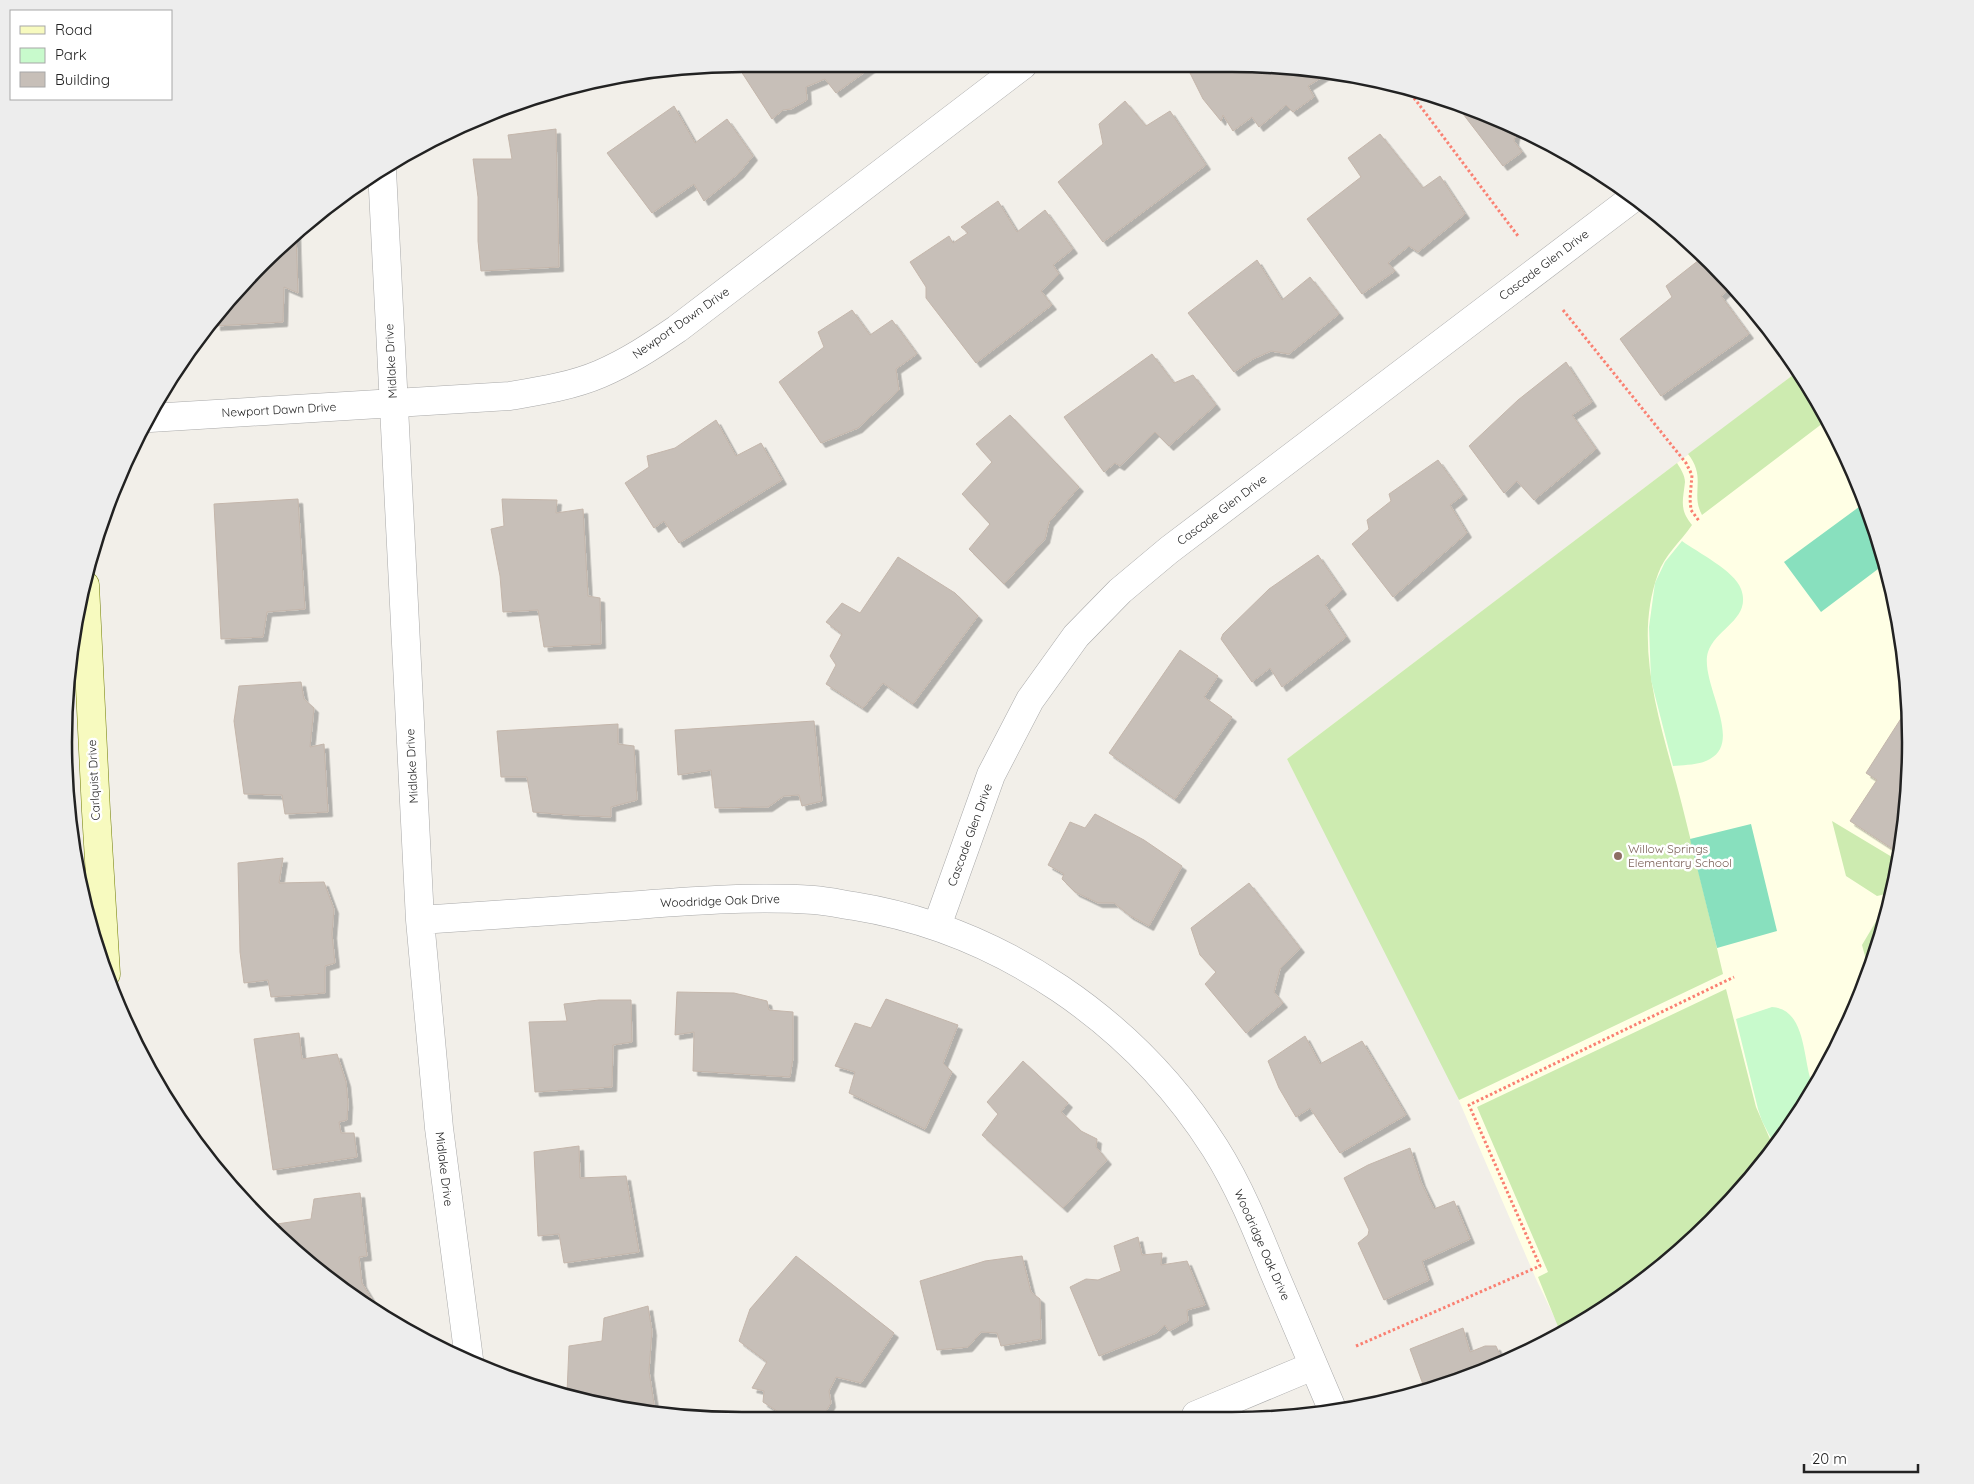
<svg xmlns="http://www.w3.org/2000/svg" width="1974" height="1484" font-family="Quicksand,sans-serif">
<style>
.education{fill:#ffffe5}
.grass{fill:#cdebb0}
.park{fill:#c8facc}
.pitch{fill:#88e0be}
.building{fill:#c7bfb8;stroke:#c4b6ab;filter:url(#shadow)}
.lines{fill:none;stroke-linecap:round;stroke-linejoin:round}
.street-casing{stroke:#a9a9a9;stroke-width:29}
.secondary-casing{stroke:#707d05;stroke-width:29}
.path{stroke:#fa8072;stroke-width:3;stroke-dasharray:2.5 2.5;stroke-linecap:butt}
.street{stroke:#fff;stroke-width:28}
.secondary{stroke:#f7fabf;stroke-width:28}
.education-dot{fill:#8d6e63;stroke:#fff;stroke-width:2}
.labels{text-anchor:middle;stroke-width:5;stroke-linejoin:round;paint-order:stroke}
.street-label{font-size:12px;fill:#222;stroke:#fff}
.education-label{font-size:12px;fill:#785e54;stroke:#fff;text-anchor:start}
.rim{fill:none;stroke:#222;stroke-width:2.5}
</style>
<defs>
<filter id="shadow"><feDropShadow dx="4.5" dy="4.5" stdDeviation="0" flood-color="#0004"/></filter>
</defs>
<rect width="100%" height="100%" fill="#f2efe9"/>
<path class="education" d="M1797,372l43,70 47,125 22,131 -5,133 -30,129 -55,121 -77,108 -97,91 -85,49 -24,-50 -92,-213 -157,-307z"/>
<path class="grass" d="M1797,372l30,48 -125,95c-12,-22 5,-37 -14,-61z
M1677,463c3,5 8,12 8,19 -2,19 -6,27 7,43 -11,16 -28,31 -34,49 -27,74 6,159 24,231 14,56 28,113 41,169l-264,126 -172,-341z
M1832,821l65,39 -7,33 -13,3 -31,-20z
M1885,912l-11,48 -5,11 -7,-26 19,-32z
M1726,989l30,118 17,39 -31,43 -97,91 -86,49 -21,-52 10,-5 -71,-165z"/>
<path class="park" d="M1682,541c15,11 53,30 59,48 11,30 -25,39 -33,63 -9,29 36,89 2,107 -10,6 -26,6 -37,7l-22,-86 -2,-53 6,-44 10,-21z
M1772,1007c36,2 30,57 42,82l-40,55 -12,-23 -4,-12 -22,-90z"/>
<path class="pitch" d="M1863,504l23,59 -65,49 -37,-50z
M1751,824l26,107 -60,17 -27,-109z"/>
<path class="building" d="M742,64h134l-40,29 -11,-14 -19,8 1,13 -16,9 -8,1 -11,9 -35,-54z
M1196,65h80l51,9 -19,12 6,11 -21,15 -7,-7 -27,22 -7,-10 -19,14 -10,-16 -2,6 -18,-22 -15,-30z
M1125,101l21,25 24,-15 36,54 -103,77 -45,-60 45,-38 -4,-20z
M1459,104l33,11 28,15 -4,1 -2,10 8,11 -19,14 -46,-60z
M674,106l21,37 32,-24 26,37 -14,17 -35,28 -10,-17 -42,29 -45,-60z
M556,129l3,138 -78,4 -3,-30v-44l-5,-38h39l-4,-24z
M1380,134l43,54 17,-12 25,38 -47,38 -9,-6 -21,17 7,8 -33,23 -55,-75 54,-42 -13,-19z
M998,201l19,31 28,-22 28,39 -20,16 6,9 -18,17 11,14 -76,58 -50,-65v-11l-16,-25 39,-26 4,7 15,-10 -7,-6z
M296,231l2,62 -14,-6 -1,35 -67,4v-7l16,-24z
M1704,256l28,30 -11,10 28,38 -88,62 -41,-57 52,-42 -6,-11z
M1257,260l25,40 28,-23 29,37 -50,40 -18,-3 -18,8 -19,13 -46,-59z
M852,310l18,25 22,-15 25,34 -21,15 3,21 -41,38 -37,15 -42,-61 45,-35 -6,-15z
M1152,354l22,29 19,-8 23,30 -47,41 -14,-14 -35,34 -5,-3 -11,9 -40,-55z
M1566,362l26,40 -20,13 24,34 -62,51 -17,-19 -13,12 -35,-47 49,-46z
M1010,415l69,72 -30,35 -4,17 -41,45 -35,-35 21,-25 -28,-30 30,-32 -16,-18z
M716,420l20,36 25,-13 21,37 -103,63 -15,-22 -10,7 -29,-45 24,-16 -2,-11 28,-8z
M1438,460l25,35 -13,10 17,28 -74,64 -41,-53 17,-15 -2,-9 24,-19 -2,-7z
M298,499l7,110 -38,3 -4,25 -42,2 -7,-135z
M502,499l55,1 -1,13 27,-4 5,87 12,2 1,46 -57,3 -6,-37 -35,2 -3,-36 -9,-47 13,-3z
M1318,555l24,35 -17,15 21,32 -64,50 -12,-19 -18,14 -31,-43 2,-5 46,-45z
M898,557l57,36 23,23 -65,88 -30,-21 -20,25 -37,-24 10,-19 -6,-9 12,-22 -16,-12 16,-19 18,10z
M1180,650l38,26 -14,21 28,20 -57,82 -66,-46z
M301,682l3,17 10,9 -4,39 14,-3 4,68 -43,2 -3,-19 -38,-1 -10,-73 5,-35z
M1909,706l-5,125 -5,22 -49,-32 27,-41 -11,-7z
M814,721l8,80 -20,5 -3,-11 -15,1 -16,11 -53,1 -4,-38 -33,5 -3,-45z
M618,724v20l16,2 3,54 -26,7v10l-43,-2 -35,-3 -6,-35h-26l-4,-46z
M1095,814l49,26 38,26 -33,60 -20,-11 -15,-12h-16l-23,-11 -13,-13 2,-5 -16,-9 22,-43 15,6z
M283,858l-4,25 45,-1 10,27 -2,25 3,29 -10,3v27l-54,4 -3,-17 -24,3 -4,-31 -2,-89z
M1249,883l51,65 -20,21 -6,23 9,11 -37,30 -41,-49 11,-12 -16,-17 -9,-27z
M677,992l57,1 33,8 2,9 24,2v46l-3,19 -97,-6 1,-39 -19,3z
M886,999l72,26 -15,38 9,9 -27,57 -76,-36 6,-21 -20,-6 20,-43 16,5z
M599,1000h32l1,42 -19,3 -1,42 -77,5 -6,-70 38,-1 -3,-17z
M299,1033l3,26 35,-5 9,28 2,21 -1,17 -8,2 2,11h13l3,24 -84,13 -19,-131z
M1305,1036l15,28 42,-23 44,74 -66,38 -30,-45 -14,9 -17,-29 -11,-27z
M1023,1061l45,42 -7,9 20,19 16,8 -1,8 11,13 -44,48 -81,-73 16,-21 -11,-12z
M579,1146l1,32 46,-2 13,76 -75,11 -5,-29 -21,2 -4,-84z
M1410,1148l11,34 13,27 20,-8 16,38 -48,22 7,19 -45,20 -26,-57 10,-8 1,-5 -25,-52 24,-13z
M360,1193l7,63 -8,1 3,26 12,20 -1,5 -78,-56 -25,-27 41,-6 3,-20z
M1138,1237l4,18 20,-2 -1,12 26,-4 18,44 -18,5 1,11 -19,10 -4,-6 -9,8 -57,23 -29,-69 16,-8 12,1 23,-9 -7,-25z
M796,1256l98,77 -33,50 -25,-6 -7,14 2,12 -9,15h-34l-25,-16 1,-11 -12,-3 15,-26 -28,-21 11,-32z
M1022,1256l9,36 9,7 1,40 -40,7 -4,-13 -16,-1 -13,15 -31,3 -17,-69 65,-20z
M648,1306l4,25 -3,40 6,39 -88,-17 2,-47 33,-5 2,-23z
M1463,1328l7,24 15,-6h11l7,16 -11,7 -68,18 -14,-38z"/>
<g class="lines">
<defs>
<path id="street" d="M382,170l38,750 19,208 30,231
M150,418l360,-22c30,-5 62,-10 90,-22 28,-12 52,-28 77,-45l346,-264
M420,920c68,-5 137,-9 205,-14 63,-5 126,-10 189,-6 13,1 27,4 40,6 148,24 281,116 361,242 24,38 41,80 58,122 20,47 40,94 60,141
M937,926l54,-151 39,-75 46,-64 44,-45 49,-41 464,-352
M1196,1415l117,-49"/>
<path id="secondary" d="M85,585l11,226 10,163"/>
</defs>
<use href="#street" class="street-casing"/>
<use href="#secondary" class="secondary-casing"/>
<path class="path" d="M1405,86l113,150
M1563,310l123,153 6,12 -2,24 1,11 8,11
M1356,1346l184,-80 -71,-161 265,-128"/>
<use href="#street" class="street"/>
<use href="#secondary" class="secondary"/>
</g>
<circle class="education-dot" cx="1618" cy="856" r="5"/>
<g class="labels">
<g class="street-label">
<text transform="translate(1544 265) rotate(-37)" y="4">Cascade Glen Drive</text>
<text transform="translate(681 323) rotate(-35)" y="4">Newport Dawn Drive</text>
<text transform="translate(391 361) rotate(-93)" y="4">Midlake Drive</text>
<text transform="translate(279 410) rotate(-3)" y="4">Newport Dawn Drive</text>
<text transform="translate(1222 510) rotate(-37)" y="4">Cascade Glen Drive</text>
<text transform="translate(412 766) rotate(-93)" y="4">Midlake Drive</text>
<text transform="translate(94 780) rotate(-93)" y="4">Carlquist Drive</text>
<text transform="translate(970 835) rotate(-70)" y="4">Cascade Glen Drive</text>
<text transform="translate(720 901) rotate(-2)" y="4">Woodridge Oak Drive</text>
<text transform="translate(444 1169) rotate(83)" y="4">Midlake Drive</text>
<text transform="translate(1262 1245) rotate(66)" y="4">Woodridge Oak Drive</text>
</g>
<g class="education-label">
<text x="1628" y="853">Willow Springs<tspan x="1628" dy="14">Elementary School</tspan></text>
</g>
</g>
<path d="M0 0H1974V1484H0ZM742 72H1232A670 670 0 0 1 1902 742V742A670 670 0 0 1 1232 1412H742A670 670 0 0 1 72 742V742A670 670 0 0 1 742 72Z" fill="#ededed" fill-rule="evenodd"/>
<path class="rim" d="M742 72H1232A670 670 0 0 1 1902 742V742A670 670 0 0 1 1232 1412H742A670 670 0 0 1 72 742V742A670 670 0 0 1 742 72Z"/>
<rect x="10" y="10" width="162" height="90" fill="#ffffff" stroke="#a7a7a7"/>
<rect x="20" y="26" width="25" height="8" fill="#f7fabf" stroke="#a7a7a7"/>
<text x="55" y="35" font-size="15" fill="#222222">Road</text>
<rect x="20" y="48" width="25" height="15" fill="#c8facc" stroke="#a7a7a7"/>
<text x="55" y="60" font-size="15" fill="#222222">Park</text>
<rect x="20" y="72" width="25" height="15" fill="#c7bfb8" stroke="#a7a7a7"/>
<text x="55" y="85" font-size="15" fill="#222222">Building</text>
<path d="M1804 1464v8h114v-8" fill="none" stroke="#222222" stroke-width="2.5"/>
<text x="1812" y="1464" font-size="15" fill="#222222" stroke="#ffffff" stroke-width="4" paint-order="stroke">20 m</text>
</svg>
